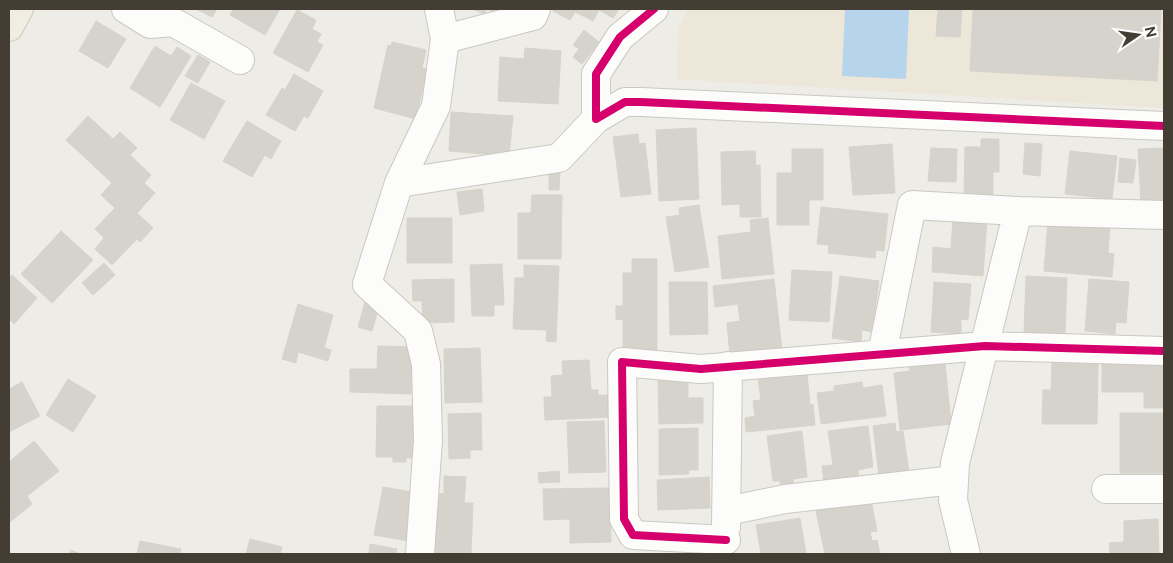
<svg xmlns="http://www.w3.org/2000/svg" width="1173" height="563" font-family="'Public Sans',sans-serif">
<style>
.education{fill:#ece7d8}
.water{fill:#b6d4ec}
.building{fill:#d6d3cd;stroke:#d6d3cc}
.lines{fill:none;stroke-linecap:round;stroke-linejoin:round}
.minor-casing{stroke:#cac8c2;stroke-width:30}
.major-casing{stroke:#d0c9b3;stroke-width:30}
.minor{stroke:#fcfcfb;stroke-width:28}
.major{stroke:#f0ede2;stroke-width:28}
.cycleway-casing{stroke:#fff;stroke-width:11}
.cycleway{stroke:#d6006c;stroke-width:8}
</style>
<rect width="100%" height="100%" fill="#eeece6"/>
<path class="education" d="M688,9h476v99l-487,-29 2,-51z"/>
<path class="water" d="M845,9h64l-3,70 -64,-3z"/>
<path class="building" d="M196,9h21l-5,8z
M233,9h47l-15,26 -35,-20z
M473,9h24l-2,4 -8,-4 -3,5z
M554,9h65l-6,9 -14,-8 -6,11 -18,-9 -5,8 -17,-9z
M938,9h24l-2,28 -24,-1z
M973,9h188l-4,72 -187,-10z
M297,10l19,10 -4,9 9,5 -4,8 6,3 -15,27 -35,-19z
M96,21l30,18 -18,29 -29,-17z
M584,30l15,12 -17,22 -9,-7 6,-8 -6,-4z
M392,42l34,8 -4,18 5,1 -11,50 -42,-11 14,-63 3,1z
M155,46l16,10 6,-9 14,9 -31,51 -30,-19z
M525,48l36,3 -3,53 -60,-3 2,-44 24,2z
M198,55l12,7 -12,21 -13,-7z
M294,74l29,17 -15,27 -4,-2 -9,15 -29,-16 16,-27 3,2z
M191,83l34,18 -21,38 -34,-19z
M451,112l62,4 -4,40 -60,-5z
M88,116l25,23 7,-7 17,16 -7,7 21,20 -7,8 11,10 -18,20 16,15 -13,14 -3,-3 -25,26 -17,-16 9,-11 -9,-9 20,-21 -14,-13 11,-12 -46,-43z
M247,121l34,20 -10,18 -6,-4 -13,22 -29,-16z
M696,128l3,71 -40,2 -3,-71z
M638,134l1,10 6,-1 6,51 -30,3 -8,-60z
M981,139h18v33h-6v23h-29l1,-48h16z
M1025,143l17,1 -2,32 -17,-2z
M892,144l3,49 -42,2 -4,-48z
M931,148l26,1 -1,33 -28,-1z
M1164,148v55h-23l-3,-54z
M792,149h31v51h-14v25h-32v-52h15z
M755,151l1,15 4,-1 1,52h-21v-13l-18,1 -1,-53z
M1070,151l47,5 -5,43 -47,-5z
M1120,158l16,2 -3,23 -15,-1z
M549,172h11l-1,18h-10z
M482,189l2,22 -24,4 -3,-23z
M532,195h30l-1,64h-43v-46h13z
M699,205l10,62 -34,5 -9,-55 14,-2 -1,-7z
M821,207l67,7 -4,37 -8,-1 -1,8 -47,-5 1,-8 -12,-1z
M407,218h45v45h-45z
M768,218l6,56 -52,5 -4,-43 33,-4 -1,-12z
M953,218l34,2 -4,56 -51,-4 1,-25 18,2z
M1048,221l62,5 -2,27 6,1 -2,23 -68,-6z
M61,231l32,29 -41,43 -31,-29z
M632,259h25v93h-34v-32l-7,-1v-13h7v-33h9z
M104,263l11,12 -22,20 -11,-12z
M502,264l2,41h-10v11h-22l-2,-51z
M524,265l35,1 -3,76 -10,-1 1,-11 -34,-1 2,-51h9z
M792,270l40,2 -3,50 -40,-2z
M12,275l25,23 -23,26 -5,-5v-40z
M840,276l39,5 -7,51 -10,-2 -1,12 -29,-4z
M1026,276l41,2 -2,56 -41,-1z
M454,279v43l-31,1 -1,-22h-9l-1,-21z
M774,279l8,71 -52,6 -3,-33 13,-2 -2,-17 -23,3 -2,-21z
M1089,279l40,3 -3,41 -10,-1 -1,12 -30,-3z
M669,282h38l1,52 -38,1z
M934,282l37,2 -3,36 -7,-1v15l-30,-2z
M365,302l14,4 -7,25 -14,-4z
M298,304l35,11 -9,33 7,2 -3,11 -30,-9 -2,11 -14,-4z
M378,346l34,1 -1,47 -61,-2v-23h27z
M480,348l2,54 -37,1 -1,-54z
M589,360l2,30h7v5h13l1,22 -67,3 -1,-23h8l-1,-21 12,-1 -1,-14z
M1102,362h62v46h-20v-16h-42z
M945,363l6,61 -51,6 -6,-57 16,-2 -1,-5z
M1052,363l46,1 -1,60h-55l1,-34h8z
M807,374l3,31 3,-1 2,21 -69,7 -1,-14 10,-2 -2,-15 8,-1 -3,-21z
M68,379l28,17 -23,36 -27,-17z
M658,380h30v18h15v25l-44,1z
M22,382l18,34 -31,16v-43z
M862,382l1,6 19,-3 4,31 -65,8 -4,-31 17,-2v-5z
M377,406h36v14h5l-1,17h-5l1,21h-7v4h-13v-5h-17z
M481,413l1,37h-12v8l-21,1 -1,-45z
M1120,413h44v60h-44z
M604,421l2,51 -37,1 -2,-51z
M895,423l1,9 7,-1 6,41 -30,4 -6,-50z
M868,426l5,41 -15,3 1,10 -35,4 -2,-18 11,-1 -5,-34z
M698,428v42h-9v4l-30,1v-46z
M802,431l5,46 -14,2 1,6 -13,2 -1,-6h-7l-6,-45z
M34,441l25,30 -32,25 5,8 -22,18 -1,-60z
M559,471l1,11 -21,1 -1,-10z
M444,476l22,1 -2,26h9l-2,51 -41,-1 2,-60 12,1z
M709,477l1,31 -52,2 -1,-30z
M383,487l35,6 -9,48 -35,-6z
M610,488l1,54 -41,1v-24l-26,1 -1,-31z
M871,500l6,31 -7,1 2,9 5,-1 3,14h-55l-9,-43z
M800,518l6,36h-45l-5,-29z
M1158,519l1,35h-49l-1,-11 15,-1v-21z
M250,539l32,8 -2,7h-34z
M140,541l41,8 -1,5h-43z
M370,544l27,5 -1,5h-27z
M71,550l9,4h-11z"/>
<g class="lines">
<defs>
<path id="minor" d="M126,9l24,15 23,-2 67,38
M654,9l-34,28 -24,37v45l29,-17h16l523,24
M445,39l88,-23 3,-7
M399,183l160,-25 37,-39
M882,354l30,-149 106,6
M1106,489h58
M727,511l58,-12 169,-19
M726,527l2,-161
M726,540l-93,-5 -9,-16 -2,-157 79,7 284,-23 179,5
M420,554l8,-114 -2,-76 -8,-33 -51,-47 32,-101 37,-77 9,-67 -6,-30
M966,554l-13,-54 2,-37 63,-252 146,4"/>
<path id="major" d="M9,27l10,-18"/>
</defs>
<use href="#minor" class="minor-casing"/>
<use href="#major" class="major-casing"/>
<use href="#minor" class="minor"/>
<use href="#major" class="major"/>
<defs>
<path id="cycleway" d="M654,9l-34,28 -24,37v45l29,-17h16l523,24
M726,540l-93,-5 -9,-16 -2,-157 79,7 284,-23 179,5"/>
</defs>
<use href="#cycleway" class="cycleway-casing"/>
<use href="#cycleway" class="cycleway"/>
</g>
<rect width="1173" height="563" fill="none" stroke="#433d33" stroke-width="20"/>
<g transform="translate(1138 35) rotate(77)" stroke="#ffffff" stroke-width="4" paint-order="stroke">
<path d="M0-4L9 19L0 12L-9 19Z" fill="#433d33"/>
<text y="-8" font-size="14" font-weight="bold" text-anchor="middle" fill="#433d33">N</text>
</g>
</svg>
